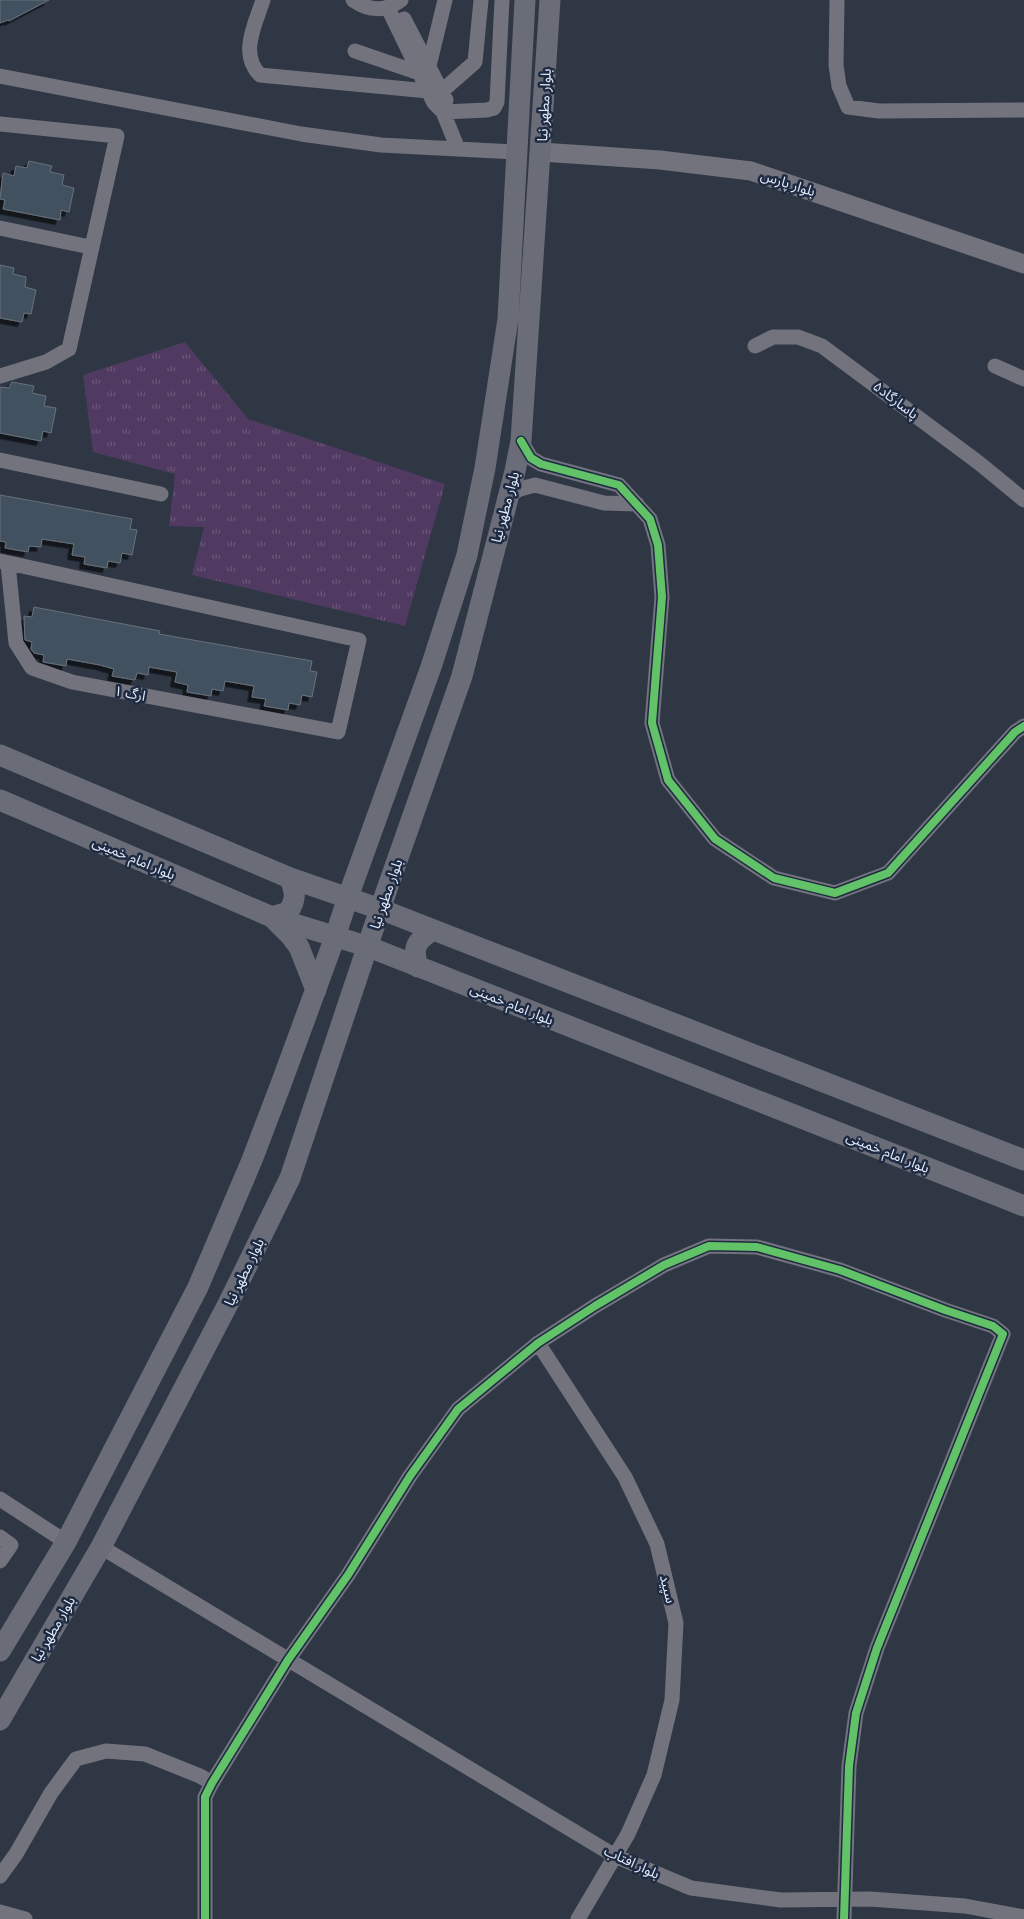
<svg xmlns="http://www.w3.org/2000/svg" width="1024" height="1919" font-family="Roboto,'Noto Sans Arabic',sans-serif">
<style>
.park{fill:url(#park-tufts)}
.building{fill:#42515e;stroke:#67717b;filter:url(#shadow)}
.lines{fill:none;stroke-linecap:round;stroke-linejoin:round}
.minor{stroke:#72737d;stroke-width:15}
.tertiary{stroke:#72737d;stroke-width:19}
.secondary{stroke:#6a6d78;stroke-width:21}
.cycleway-casing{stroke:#1d2a41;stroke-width:11}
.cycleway{stroke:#61c268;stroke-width:8}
.labels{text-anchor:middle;stroke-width:5;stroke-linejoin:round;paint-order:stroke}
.street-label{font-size:14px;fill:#e1eafa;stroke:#1d2a41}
</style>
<defs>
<pattern id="park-tufts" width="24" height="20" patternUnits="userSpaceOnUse" patternTransform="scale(1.25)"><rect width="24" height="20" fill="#513a61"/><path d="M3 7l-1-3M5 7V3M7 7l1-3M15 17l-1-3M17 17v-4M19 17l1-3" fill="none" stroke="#6a5779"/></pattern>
<filter id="shadow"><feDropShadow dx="-4.5" dy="4.5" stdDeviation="0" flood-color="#0009"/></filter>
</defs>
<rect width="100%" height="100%" fill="#2f3744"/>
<path class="park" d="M185,342l63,77 197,65 -40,142 -213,-51 12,-48 -35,-1 6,-52 -82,-22 -10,-77z"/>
<path class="building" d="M0,0h49l-40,21 -1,-1 -8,3z
M29,161l23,5 -2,6 14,3 -2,10 12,3 -5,24 -8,-2 -1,10 -57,-11 2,-9 -5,-1 3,-26 11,3 2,-10 11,2z
M0,265l14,3 -1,6 13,3 -1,10 11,3 -5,24 -7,-1 -2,9 -22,-4z
M12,382l22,4 -2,7 14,3 -2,10 12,2 -5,25 -8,-2 -2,10 -41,-8v-46l9,1z
M0,495l132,24 -2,10 7,1 -5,25 -10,-2 -2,10 -12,-2 -1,7 -23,-4 1,-7 -13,-2 2,-11 -32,-5 -1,8 -12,-1 -1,6 -23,-4 1,-6 -6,-1z
M34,607l126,24 -1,3 153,27 -2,10 7,1 -5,25 -10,-2 -2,10 -11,-2 -1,7 -24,-4 2,-7 -14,-2 2,-11 -29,-5 -2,10 -11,-2 -1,7 -24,-4 1,-7 -13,-3 2,-10 -28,-5 -1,8 -11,-2 -2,7 -23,-4 2,-7 -14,-4 -33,-6 -1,7 -23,-4 1,-7 -10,-2 -3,-4 1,-7 -7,-2 -1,-24 8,1z"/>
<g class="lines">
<path class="minor" d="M263,0c-8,25 -24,54 -3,75l168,16
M353,0c16,11 33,12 48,0
M837,0l-1,65 3,21 9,21 31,4 145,-1
M388,8l46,95 9,9 15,37
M404,19l42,81 -3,12
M355,51l64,22
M429,66l16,-66
M0,76l301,58 80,11 136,7
M442,91l33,-29 6,-62
M443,112l44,-2 7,-2 3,-6 5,-102
M0,124l117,12 -48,213 -23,13 -46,14
M0,228l90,19
M755,346l18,-9h25l24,9 157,117 45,37
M995,366l29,13
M521,441l10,17 10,6 78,21 31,34 8,26 4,52 -10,126 16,57 47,59 59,39 61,15 53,-20 127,-141 9,-6
M0,460l161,34
M507,496l13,-7 15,-4 69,18 33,1
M0,561l359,79 -21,92 -266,-50 -40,-14 -16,-25 -8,-79
M538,1343l87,134 32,67 19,79 -4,77 -18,75 -26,59 -50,85
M0,1499l66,43
M0,1537l11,8 -11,16
M101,1547l514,309 76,32 90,12 89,-1 95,7 59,11
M0,1876l16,-22 35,-61 25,-34 30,-8 39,3 55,22 12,7
M0,1912l25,7
M205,1919v-122l7,-14 76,-123 60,-85 62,-99 48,-67 80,-66 57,-37 69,-41 45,-19 48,1 83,23 105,40 48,16 10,8 -126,314 -21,65 -7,53 -5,153"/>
<path class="tertiary" d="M541,152l119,8 91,11 273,93"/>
<path class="secondary" d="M0,755l290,123 90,31 644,251
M0,800l272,117 97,30 655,259
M290,878c5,14 7,21 -2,34l-16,5 18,18 9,12 17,43
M418,967c-6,-20 -2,-26 15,-37
M0,1651l66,-109 132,-255 54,-127 29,-76 54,-147 13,-40 83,-230 36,-112 18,-87 23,-149 17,-319
M0,1720l101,-173 128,-245 61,-124 90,-269 82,-233 53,-205 6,-30 29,-441"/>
<defs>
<path id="cycleway" d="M521,441l10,17 10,6 78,21 31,34 8,26 4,52 -10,126 16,57 47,59 59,39 61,15 53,-20 127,-141 9,-6
M205,1919v-122l7,-14 76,-123 60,-85 62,-99 48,-67 80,-66 57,-37 69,-41 45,-19 48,1 83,23 105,40 48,16 10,8 -126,314 -21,65 -7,53 -5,153"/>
</defs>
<use href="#cycleway" class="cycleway-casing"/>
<use href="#cycleway" class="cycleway"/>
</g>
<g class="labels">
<g class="street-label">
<text transform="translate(544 105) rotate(-87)" y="5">بلوار مطهر نیا</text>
<text transform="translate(788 183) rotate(18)" y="5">بلوار پارس</text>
<text transform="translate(896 400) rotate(37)" y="5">پاسارگاد۵</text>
<text transform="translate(505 507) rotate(-75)" y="5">بلوار مطهر نیا</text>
<text transform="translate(130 693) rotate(11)" y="5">ارگ ۱</text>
<text transform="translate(134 858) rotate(23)" y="5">بلوار امام خمینی</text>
<text transform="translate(386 894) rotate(-71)" y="5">بلوار مطهر نیا</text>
<text transform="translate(512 1004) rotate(22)" y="5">بلوار امام خمینی</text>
<text transform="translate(888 1152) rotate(22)" y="5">بلوار امام خمینی</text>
<text transform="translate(244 1272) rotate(-64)" y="5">بلوار مطهر نیا</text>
<text transform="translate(668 1589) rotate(76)" y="5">سپید</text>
<text transform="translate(53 1629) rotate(-60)" y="5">بلوار مطهر نیا</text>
<text transform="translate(632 1862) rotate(25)" y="5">بلوار افتاب</text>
</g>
</g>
</svg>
